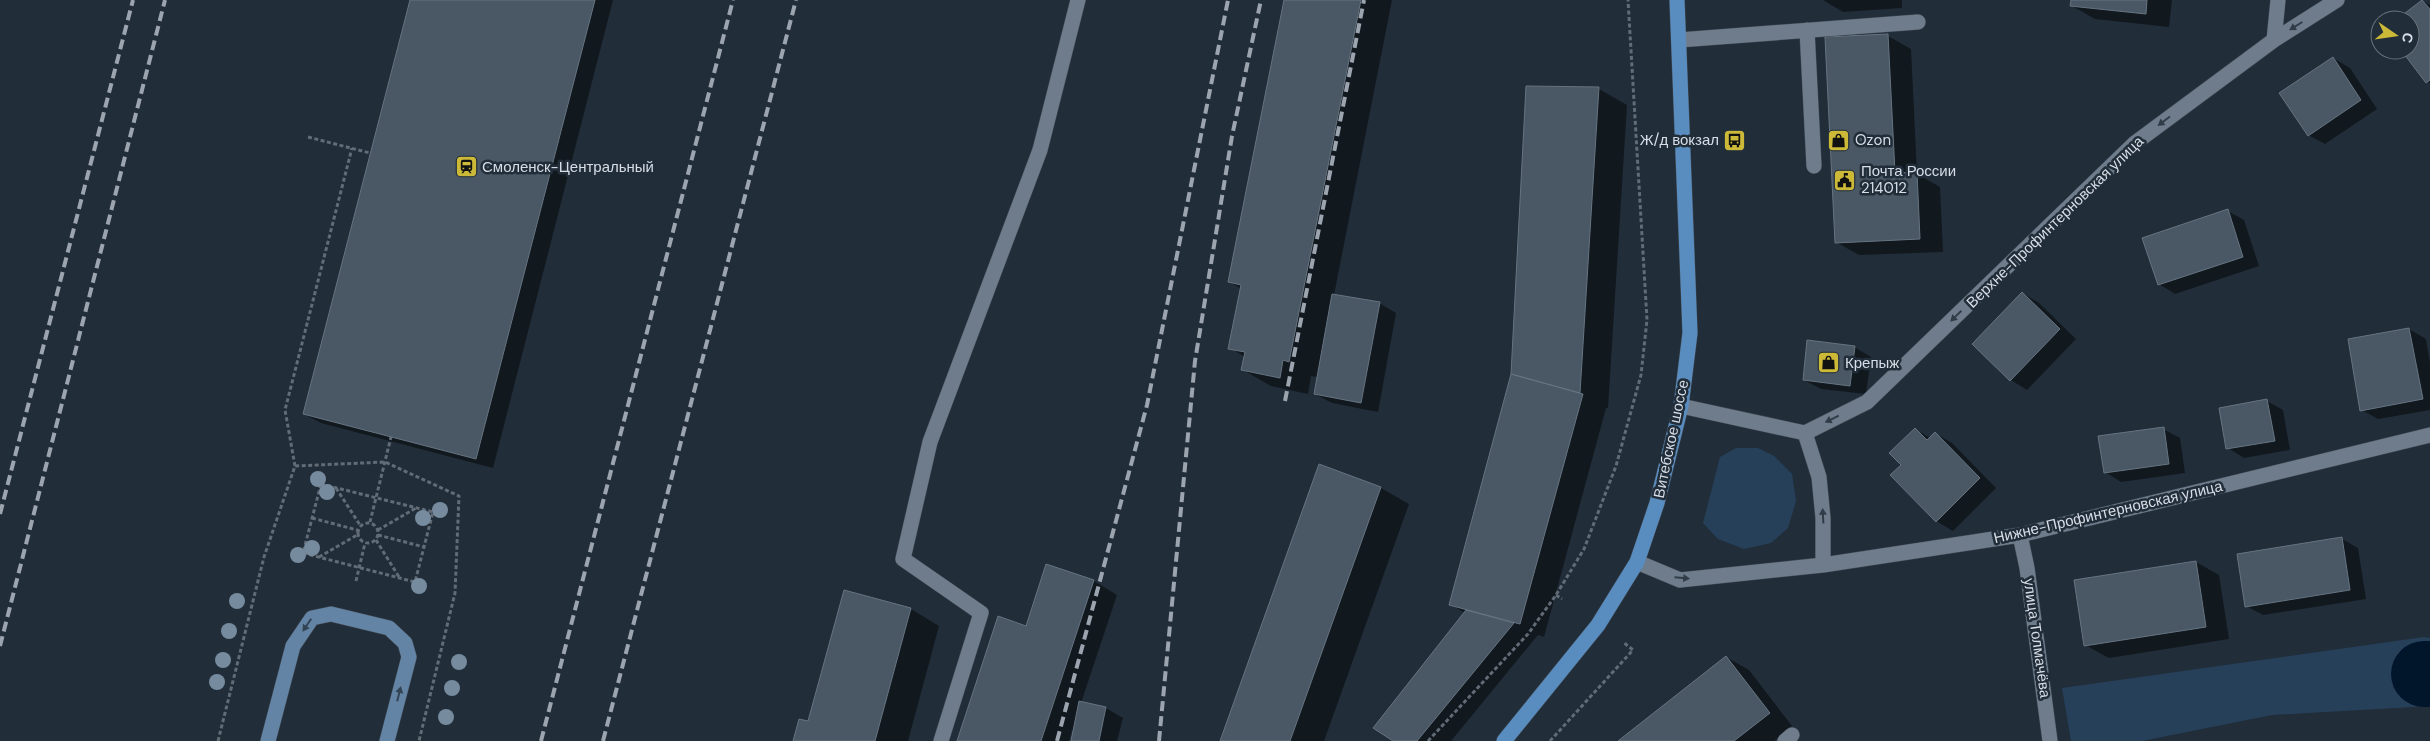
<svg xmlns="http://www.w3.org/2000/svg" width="2430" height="741" font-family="'DM Sans',sans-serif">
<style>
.green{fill:#27405a}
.shadow{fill:#0007}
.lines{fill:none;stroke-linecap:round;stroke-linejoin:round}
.river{stroke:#01152b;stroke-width:66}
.building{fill:#4a5764;stroke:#667482}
.lane-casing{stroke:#3f4953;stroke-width:16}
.street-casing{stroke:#3f4953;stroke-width:16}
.secondary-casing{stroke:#3f4953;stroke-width:16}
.primary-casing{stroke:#3f4953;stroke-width:16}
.path{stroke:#626c77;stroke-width:3;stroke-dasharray:4 2.5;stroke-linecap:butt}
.lane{stroke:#6e7c8b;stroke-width:15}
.street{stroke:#6e7c8b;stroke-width:15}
.secondary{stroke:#6484a5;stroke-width:15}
.primary{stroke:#5a8dbf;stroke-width:15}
.rail{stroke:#9ca5af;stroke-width:4;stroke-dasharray:10 5;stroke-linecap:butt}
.tree{fill:#778b9f}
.oneway{fill:#303d49}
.oneway2{fill:#324354}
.labels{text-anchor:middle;stroke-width:5;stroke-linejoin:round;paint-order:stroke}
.poi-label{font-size:15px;fill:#d6dde6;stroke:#212d39;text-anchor:start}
.street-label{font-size:15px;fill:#d6dde6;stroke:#212d39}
</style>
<rect width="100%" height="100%" fill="#212d39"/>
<path class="green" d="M1736,448h22l16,8 18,18 4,27 -8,27 -17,15 -27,6 -26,-10 -15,-16 17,-66z
M2424,637l6,1v68l-158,9 -130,26h-71l-9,-53z"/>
<path class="shadow" d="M411,0h202l-120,468 -172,-45 -17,-9z
M1285,0h107l-58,295 45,8 17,10 -18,99 -46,-9 -17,-9 3,-17 -7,-1 -3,18 -37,-8 -28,-16 2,-13 -15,-9 12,-59 -13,-7z
M1823,0h79v8l-59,4z
M2072,0h100l-3,27 -74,-8 -23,-13z
M2423,1l7,4v79l-27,-34h7v-30h-12z
M1888,36l23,13 6,125 23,13 3,65 -84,3 -23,-13z
M2333,58l17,10 27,41 -52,35 -17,-9z
M1527,87l72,2 28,16 -19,303h-2l-62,229 -6,-2 -87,106h-56l70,-128 -15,-9 62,-229z
M2228,211l16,9 15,46 -84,28 -16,-10z
M2023,293l16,10 37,36 -49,51 -16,-10z
M2409,329l17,10 4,24v47l-52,9 -16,-9z
M1854,347l17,10 -5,37 -45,-5 -17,-9z
M2267,401l16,9 7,40 -46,8 -16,-10z
M1915,429l15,9 5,-5 17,10 44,45 -43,43 -17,-10 -34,-56z
M2163,429l17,9 5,35 -64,9 -16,-10z
M1320,466l61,22 28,16 -85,237h-103z
M2342,539l16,9 8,51 -103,16 -17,-9z
M2196,562l23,13 10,64 -120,19 -24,-13z
M1094,581l23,14 -36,108 25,5 17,10 -6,23h-45l2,-10 -2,-1 -3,11h-111l69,-114z
M911,609l28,17 -31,115h-113z
M1726,657l23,13 43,56 -18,15h-154z"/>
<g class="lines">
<path class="river" d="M2424,674h6"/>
</g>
<path class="building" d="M410,0h185l-119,459 -173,-45z
M1284,0h77l-72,362 -6,-2 -3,18 -39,-8 4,-18 -17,-3 13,-64 -13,-3z
M2071,0h76l-1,14 -76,-8z
M2422,0l8,9v71l-4,3 -25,-33h9v-30h-14z
M1888,34l7,139 22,-1 3,67 -85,4 -10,-206z
M2333,57l28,43 -53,36 -29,-43z
M1526,86l73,1 -19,306 -69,-19z
M2228,209l15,48 -85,28 -16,-47z
M2022,292l38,37 -50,52 -38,-37z
M1332,294l48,8 -19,101 -47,-9z
M2409,328l14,71 -63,12 -12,-72z
M1807,340l48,6 -5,40 -47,-6z
M1511,374l72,20 -63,230 -71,-19z
M2267,399l8,42 -49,8 -7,-41z
M2164,427l5,37 -65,9 -6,-37z
M1915,428l12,12 8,-8 45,46 -44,44 -46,-47 11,-10 -12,-12z
M1319,464l62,23 -91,254h-70z
M2342,537l8,53 -105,17 -8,-53z
M2196,561l10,66 -122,19 -10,-66z
M1046,564l48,16 -53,161h-84l41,-125 28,10z
M844,590l67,18 -36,133h-82l6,-22 9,2z
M1466,610l48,13 -97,118h-24l-20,-13z
M1726,656l44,57 -36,28h-116z
M1079,701l27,6 -7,34h-28z"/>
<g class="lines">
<defs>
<path id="lane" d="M1807,30l7,136
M1679,40l239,-18
M941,741l40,-128 -78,-54 27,-117 110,-292 38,-150
M1785,741l7,-6"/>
<path id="street" d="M2274,40l4,-40
M1681,406l124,27 62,-31 268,-259 139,-103 63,-40
M1805,433l14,44 4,41v47
M2020,535l7,33 23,173
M1637,562l43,18 143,-15 197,-30 410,-100"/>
<path id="secondary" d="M268,741l25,-95 19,-28 19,-4 58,14 16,15 4,14 -22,84"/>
<path id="primary" d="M1504,741l94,-116 39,-63 20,-59 24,-97 9,-73 -13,-333"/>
</defs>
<use href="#lane" class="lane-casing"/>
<use href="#street" class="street-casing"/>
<use href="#secondary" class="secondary-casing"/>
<use href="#primary" class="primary-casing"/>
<path class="path" d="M308,137l62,16
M295,466l-10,-56 67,-262
M321,484l112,28 -18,70 -112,-29z
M336,488l24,37
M312,518l45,12
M370,522l21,-85
M358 533a10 10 0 1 1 20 0a10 10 0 1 1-20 0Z
M378,530l38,-22
M378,535l46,12
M376,540l23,37
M319,557l38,-22
M356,581l9,-38
M1556,595l6,4
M218,741l46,-184 31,-91 90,-4 74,34 -4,97 -36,148
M1428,741l100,-107 28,-39 28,-46 32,-83 25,-91 6,-55 -19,-320
M1550,741l83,-91 -10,-8"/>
<use href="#lane" class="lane"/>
<use href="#street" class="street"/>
<use href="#secondary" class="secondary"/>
<use href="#primary" class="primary"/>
<path class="rail" d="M1285,401l79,-401
M0,514l133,-514
M0,646l165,-646
M541,741l192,-741
M603,741l193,-741
M1057,741l90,-336 81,-405
M1159,741l36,-380 37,-225 29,-136"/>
</g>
<g class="tree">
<circle cx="318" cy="479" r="8"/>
<circle cx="327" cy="492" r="8"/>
<circle cx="440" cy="510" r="8"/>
<circle cx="423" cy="518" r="8"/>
<circle cx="312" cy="548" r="8"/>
<circle cx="298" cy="555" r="8"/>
<circle cx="419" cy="586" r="8"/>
<circle cx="237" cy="601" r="8"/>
<circle cx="229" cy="631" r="8"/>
<circle cx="223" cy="660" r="8"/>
<circle cx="459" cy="662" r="8"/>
<circle cx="217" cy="682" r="8"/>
<circle cx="452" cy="688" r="8"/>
<circle cx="446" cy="717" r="8"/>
</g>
<defs><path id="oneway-solid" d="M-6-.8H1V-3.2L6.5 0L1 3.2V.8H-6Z" transform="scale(1.25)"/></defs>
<g class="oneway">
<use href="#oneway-solid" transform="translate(2296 26) rotate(148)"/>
<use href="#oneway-solid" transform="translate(2164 121) rotate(143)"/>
<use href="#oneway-solid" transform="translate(1956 316) rotate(136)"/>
<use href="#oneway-solid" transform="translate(1832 419) rotate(154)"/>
<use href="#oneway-solid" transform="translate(1823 516) rotate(-93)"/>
<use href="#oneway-solid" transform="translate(1682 578) rotate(5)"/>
</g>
<g class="oneway2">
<use href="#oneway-solid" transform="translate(307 625) rotate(124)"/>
<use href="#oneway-solid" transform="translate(399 694) rotate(-76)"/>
</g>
<defs>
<symbol id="bus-square" viewBox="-11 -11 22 22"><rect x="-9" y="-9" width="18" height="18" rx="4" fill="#cdb938" stroke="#212d39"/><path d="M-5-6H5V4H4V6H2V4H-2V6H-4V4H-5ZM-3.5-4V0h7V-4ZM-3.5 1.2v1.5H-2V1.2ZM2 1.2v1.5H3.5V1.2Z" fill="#111"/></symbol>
<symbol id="shop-square" viewBox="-11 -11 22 22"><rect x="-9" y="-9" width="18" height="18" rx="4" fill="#cdb938" stroke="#212d39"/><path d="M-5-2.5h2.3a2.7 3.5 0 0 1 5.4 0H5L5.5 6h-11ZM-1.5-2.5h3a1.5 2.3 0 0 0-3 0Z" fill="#111"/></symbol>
<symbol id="station-square" viewBox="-11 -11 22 22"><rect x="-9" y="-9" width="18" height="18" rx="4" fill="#cdb938" stroke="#212d39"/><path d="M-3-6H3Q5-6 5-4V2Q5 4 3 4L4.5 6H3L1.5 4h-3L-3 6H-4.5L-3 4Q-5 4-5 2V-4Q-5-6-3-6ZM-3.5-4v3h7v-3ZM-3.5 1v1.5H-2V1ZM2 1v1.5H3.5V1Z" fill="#111"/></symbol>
<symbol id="civic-square" viewBox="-11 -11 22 22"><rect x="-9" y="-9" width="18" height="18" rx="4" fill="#cdb938" stroke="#212d39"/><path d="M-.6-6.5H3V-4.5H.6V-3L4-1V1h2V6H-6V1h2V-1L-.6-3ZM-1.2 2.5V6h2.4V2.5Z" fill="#111"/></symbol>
</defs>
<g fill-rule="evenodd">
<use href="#bus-square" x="1722" y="128" width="25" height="25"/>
<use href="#shop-square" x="1826" y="128" width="25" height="25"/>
<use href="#station-square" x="454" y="154" width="25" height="25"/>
<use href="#civic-square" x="1832" y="168" width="25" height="25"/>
<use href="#shop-square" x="1816" y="350" width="25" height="25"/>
</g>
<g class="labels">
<g class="poi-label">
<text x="1719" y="145" text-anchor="end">Ж/д вокзал</text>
<text x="1855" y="145">Ozon</text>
<text x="482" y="172">Смоленск-Центральный</text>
<text x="1861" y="176">Почта России<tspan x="1861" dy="17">214012</tspan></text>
<text x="1845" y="368">Крепыж</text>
</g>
<g class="street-label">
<text transform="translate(2055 222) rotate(-44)" y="5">Верхне-Профинтерновская улица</text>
<text transform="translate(1671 439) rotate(-78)" y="5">Витебское шоссе</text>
<text transform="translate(2108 512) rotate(-13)" y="5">Нижне-Профинтерновская улица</text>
<text transform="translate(2037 638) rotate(82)" y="5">улица Толмачёва</text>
</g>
</g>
<g transform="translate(2395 35) rotate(103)"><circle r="24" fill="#212d39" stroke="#69737e"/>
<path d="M0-4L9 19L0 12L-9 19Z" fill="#cdb938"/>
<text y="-8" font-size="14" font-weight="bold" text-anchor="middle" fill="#d6dde6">С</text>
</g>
</svg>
